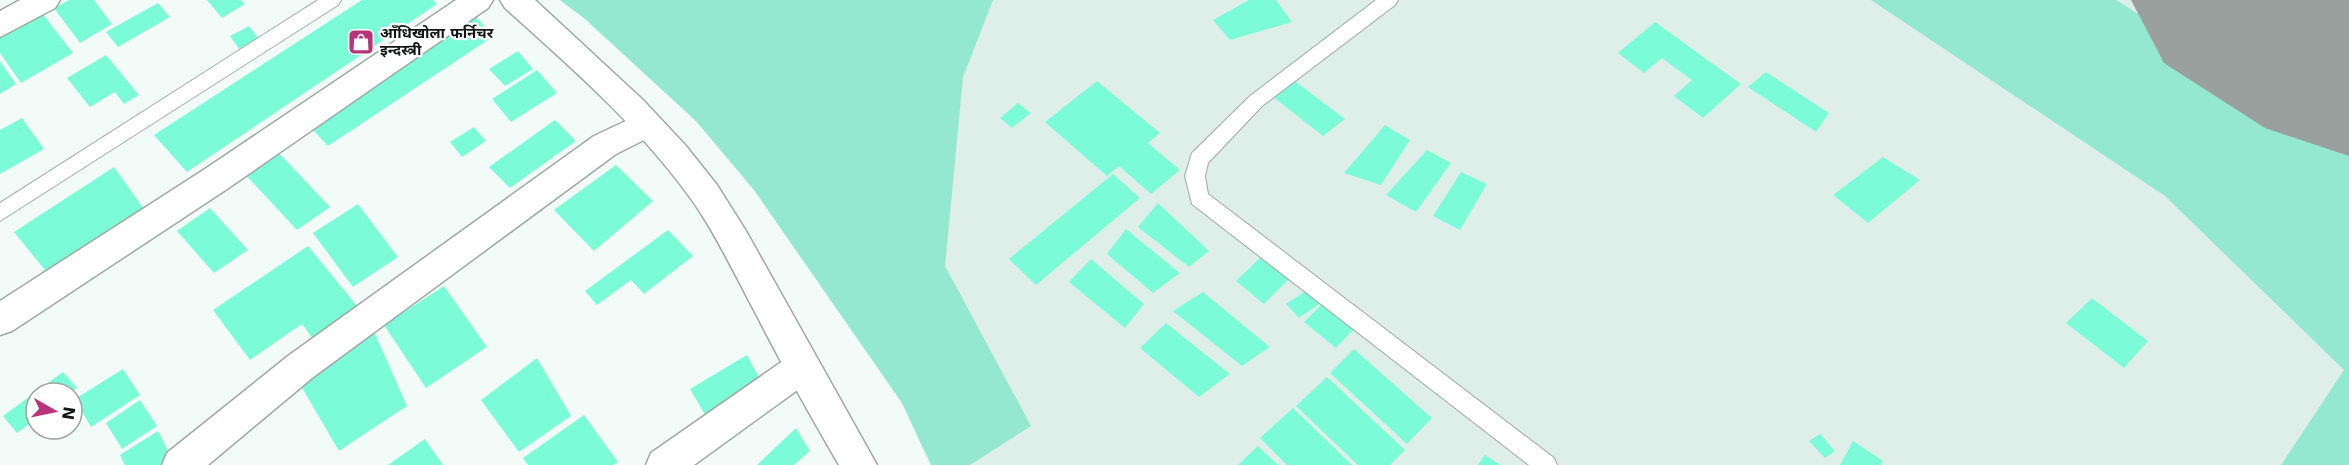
<svg xmlns="http://www.w3.org/2000/svg" width="2349" height="465" font-family="'DejaVu Sans','Noto Sans Devanagari',sans-serif">
<style>
.built{fill:#deeee8}
.green{fill:#94e8cd}
.lines{fill:none;stroke-linecap:round;stroke-linejoin:round}
.taxiway{fill:#9aa09e;fill-rule:evenodd}
.runway{fill:#9aa09e;fill-rule:evenodd}
.building{fill:#7bfcd7}
.lane-casing{stroke:#a0a7a4;stroke-width:2}
.street-casing{stroke:#a0a7a4;stroke-width:3}
.secondary-casing{stroke:#a0a7a4;stroke-width:3}
.lane{fill:#fff;fill-rule:evenodd}
.street{fill:#fff;fill-rule:evenodd}
.secondary{fill:#fff;fill-rule:evenodd}
.labels{text-anchor:middle;stroke-width:4.5;stroke-linejoin:round;paint-order:stroke}
.poi-label{font-size:15px;font-weight:bold;fill:#131615;stroke:#fff;text-anchor:start}
</style>
<rect width="100%" height="100%" fill="#f3fbf8"/>
<path class="built" d="M560,0h1789v465h-1418l-29,-62 -148,-213 -58,-69 -111,-102z"/>
<path class="green" d="M560,0h433l-30,77 -18,189 86,160 -61,39h-39l-29,-62 -148,-213 -58,-69 -111,-102z
M1871,0h245l233,147v318h-68l63,-95 -179,-174z"/>
<g class="lines">
<path class="taxiway" d="M2338,17l11,4v82c-39,-13 -39,-11 -59,-48l14,-27z"/>
<path class="runway" d="M2131,0h218v156l-84,-28 -101,-65z"/>
</g>
<path class="building" d="M69,0h25l18,24 -32,19 -26,-35z
M207,0h34l4,4 -23,14z
M362,0h71l4,4 -250,168 -33,-37z
M1249,0h27l16,22 -62,18 -17,-20z
M158,3l12,14 -52,30 -12,-15z
M42,13l31,40 -52,30 -21,-30v-16z
M474,15l20,21 -166,110 -20,-22z
M1655,22l86,62 -38,34 -29,-22 18,-16 -30,-22 -18,15 -26,-20z
M249,26l9,12 -19,11 -9,-13z
M518,51l15,18 -28,17 -16,-17z
M106,55l33,40 -15,9 -9,-12 -25,15 -23,-29z
M0,61l16,23 -16,10z
M537,70l20,23 -46,29 -19,-23z
M1766,72l63,41 -13,19 -68,-45z
M1292,79l53,40 -22,17 -51,-40z
M1097,81l63,52 -12,10 32,27 -29,24 -32,-28 -12,10 -62,-54z
M1018,103l13,10 -19,15 -12,-10z
M22,118l22,31 -44,25v-44z
M555,120l21,21 -66,47 -21,-21z
M1385,125l25,15 -29,45 -37,-12z
M474,127l12,14 -24,16 -12,-15z
M1427,150l24,13 -35,49 -30,-17z
M277,151l53,56 -33,23 -53,-57z
M1883,157l37,23 -52,43 -35,-28z
M616,165l37,36 -59,50 -40,-41z
M114,167l30,42 -95,66 -35,-43z
M1461,172l26,12 -27,46 -27,-14z
M1113,174l27,24 -104,87 -27,-26z
M1158,203l51,48 -20,16 -51,-40z
M358,204l40,53 -45,30 -40,-54z
M210,208l38,42 -34,23 -37,-42z
M1126,229l54,44 -27,20 -46,-39z
M668,230l25,26 -49,38 -13,-14 -34,25 -12,-14z
M308,246l50,61 -45,32 -11,-15 -52,36 -37,-50z
M1263,255l28,22 -27,27 -28,-23z
M1091,259l53,45 -19,24 -56,-46z
M444,286l43,61 -61,41 -42,-63z
M1309,289l12,14 -22,15 -13,-14z
M1203,292l67,55 -28,19 -69,-55z
M2092,298l56,43 -24,27 -58,-45z
M1326,300l31,26 -21,22 -32,-26z
M1166,323l64,51 -31,23 -59,-49z
M373,329l34,77 -68,45 -42,-72z
M1354,349l78,69 -25,26 -77,-71z
M747,355l15,28 -55,35 -17,-29z
M537,358l34,58 -52,36 -38,-52z
M123,369l17,26 -49,32 -16,-28z
M63,372l14,16 -7,5h-34v26l-19,14 -14,-17z
M1327,377l78,73 -15,15h-32l-62,-59z
M140,400l17,26 -35,23 -16,-26z
M1293,408l59,57h-65l-27,-27z
M584,415l34,47 -5,3h-85l-5,-7z
M796,428l14,23 -16,14h-37z
M158,431l16,31 -6,3h-43l-5,-10z
M1820,434l15,17 -10,7 -16,-17z
M425,439l18,26h-55z
M1853,441l30,20 -2,4h-41z
M1258,446l20,19h-40z
M1485,455l16,10h-23z"/>
<g class="lines">
<defs>
<path id="lane" d="M318,0h23l-3,5 -338,216v-18z
M1376,0h22l-3,5 -133,101 -54,57 -3,13 3,18 346,264 3,7h-28l-337,-261 -7,-28 7,-23 58,-57z"/>
<path id="street" d="M20,0h40l-5,8 -55,29v-26z
M456,0h37l-5,8 -261,181 -215,142 -12,4v-34l205,-132z
M645,112l11,4 5,9 -5,9 -40,20 -304,224 -104,87h-46l5,-12 121,-97 306,-220z
M802,351l12,5 6,11 -6,11 -120,87h-48l5,-12 139,-97z"/>
<path id="secondary" d="M500,0h35l108,100 43,46 31,39 29,46 131,234h-38c-29,-50 -57,-100 -83,-151 -20,-37 -38,-76 -62,-111 -52,-74 -122,-135 -189,-195z"/>
</defs>
<use href="#lane" class="lane-casing"/>
<use href="#street" class="street-casing"/>
<use href="#secondary" class="secondary-casing"/>
<use href="#lane" class="lane"/>
<use href="#street" class="street"/>
<use href="#secondary" class="secondary"/>
</g>
<defs>
<symbol id="shop-square" viewBox="-11 -11 22 22"><rect x="-9" y="-9" width="18" height="18" rx="4" fill="#b8347a" stroke="#fff"/><path d="M-5-2.5h2.3a2.7 3.5 0 0 1 5.4 0H5L5.5 6h-11ZM-1.5-2.5h3a1.5 2.3 0 0 0-3 0Z" fill="#fff"/></symbol>
</defs>
<g fill-rule="evenodd">
<use href="#shop-square" x="346" y="27" width="30" height="30"/>
</g>
<g class="labels">
<g class="poi-label">
<text x="380" y="38">आँधिखोला फर्निचर<tspan x="380" dy="17">इन्दस्त्री</tspan></text>
</g>
</g>
<g transform="translate(54 411) rotate(99)"><circle r="28" fill="#ffffff" stroke="#a1a2a1" stroke-width="1.5"/>
<path d="M0-4.5L10 22L0 15L-10 22Z" fill="#b8347a"/>
<text y="-9" font-size="16" font-weight="bold" text-anchor="middle" fill="#131615">N</text>
</g>
</svg>
